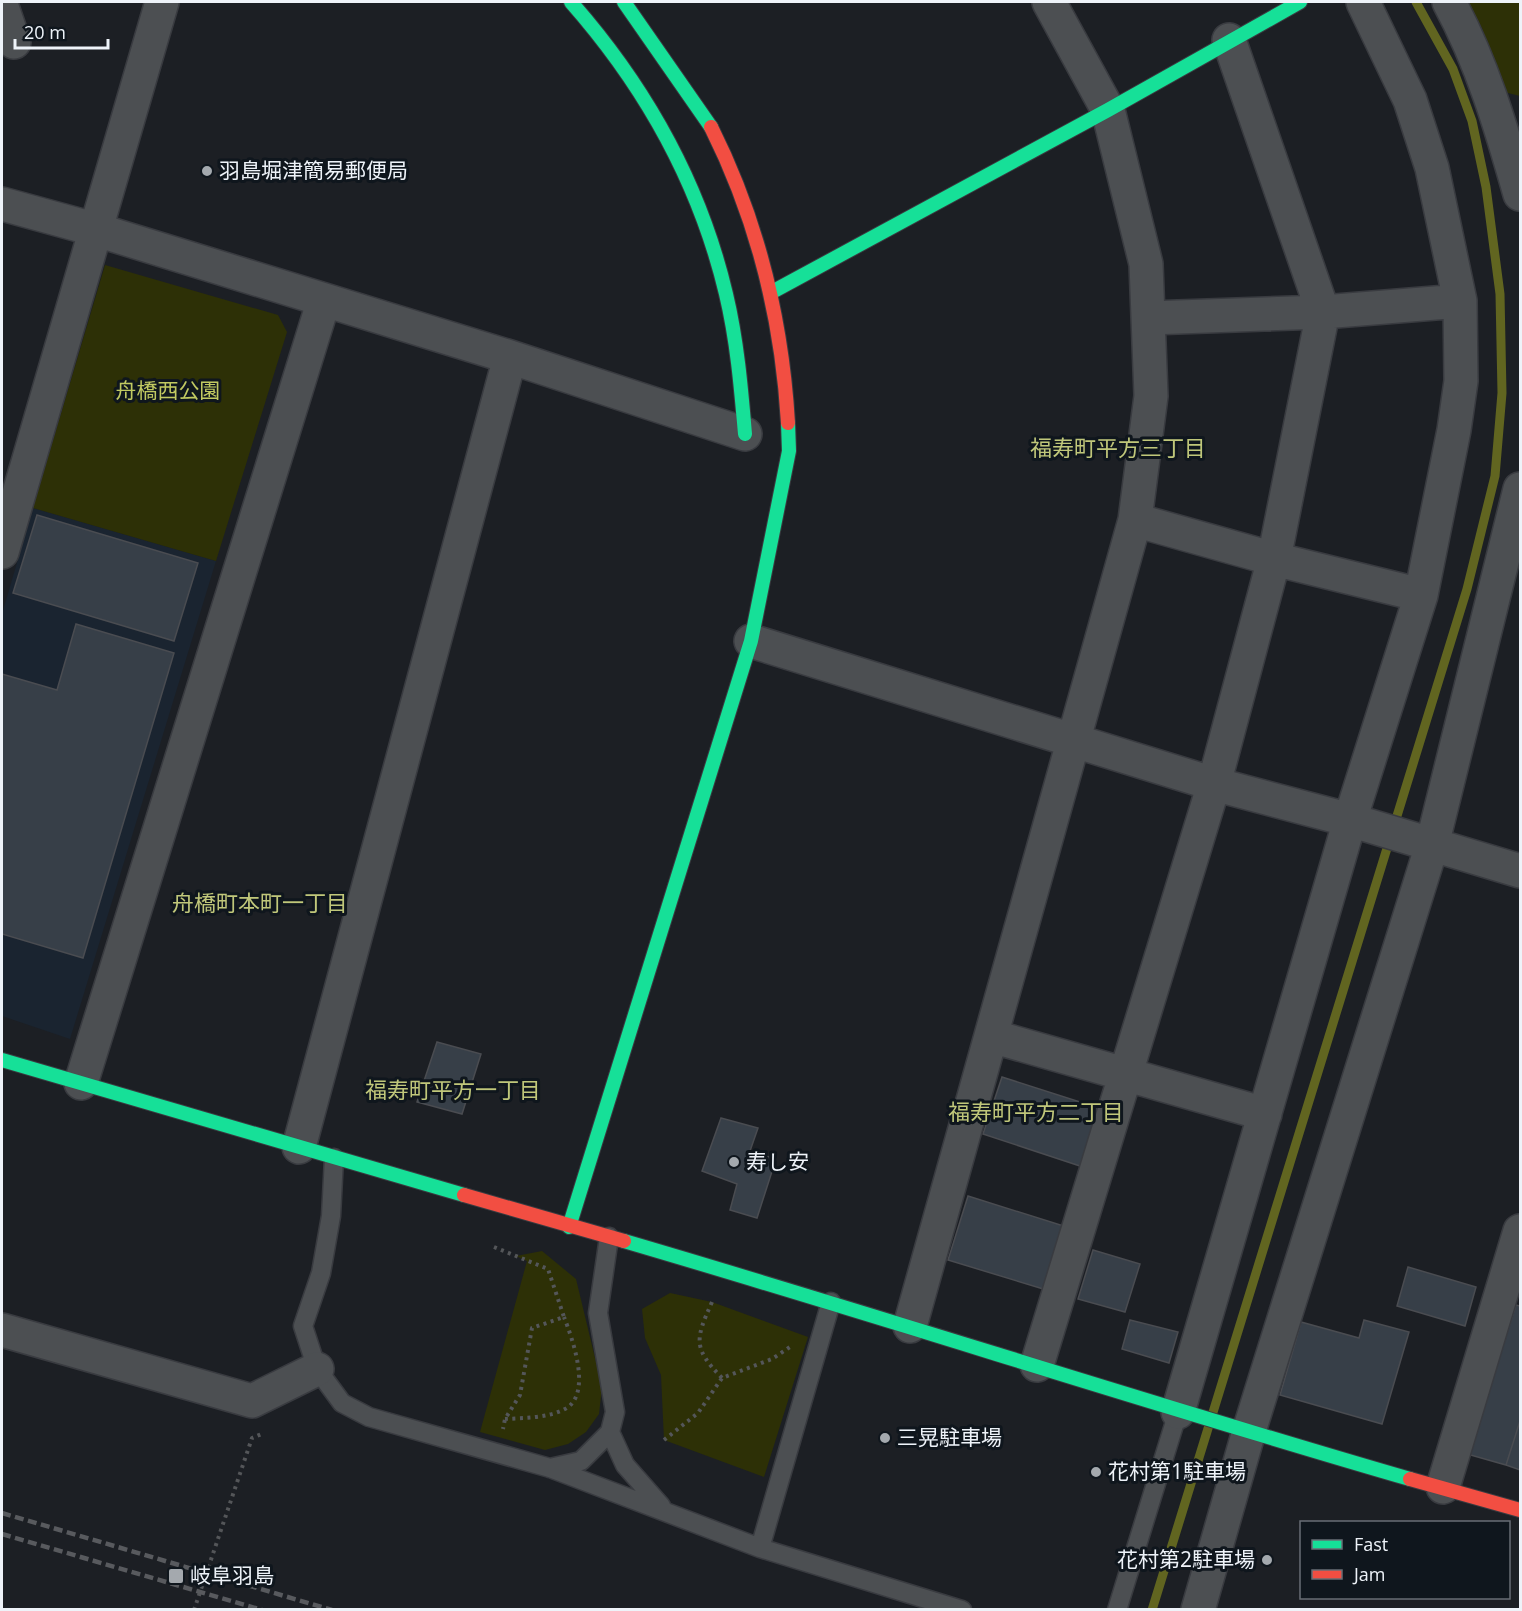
<svg xmlns="http://www.w3.org/2000/svg" width="1522" height="1611" font-family="'Open Sans','Noto Sans JP',sans-serif">
<style>
.built{fill:#1a2430}
.green{fill:#2d3006}
.lines{fill:none;stroke-linecap:round;stroke-linejoin:round}
.stream{stroke:#616520;stroke-width:9}
.building{fill:#373f48;stroke:#4a4c51;stroke-width:1.5}
.lane-casing{stroke:#393b40;stroke-width:21}
.street-casing{stroke:#393b40;stroke-width:36}
.fast-casing{stroke:#393b40;stroke-width:16}
.jam-casing{stroke:#393b40;stroke-width:16}
.path{stroke:#545659;stroke-width:4;stroke-dasharray:3 4.5;stroke-linecap:butt}
.lane{stroke:#4c4f52;stroke-width:18}
.street{stroke:#4c4f52;stroke-width:33}
.fast{stroke:#16e098;stroke-width:14}
.jam{stroke:#f24e42;stroke-width:14}
.rail{stroke:#585a5e;stroke-width:4.5;stroke-dasharray:9 4.5;stroke-linecap:butt}
.poi-dot{fill:#a4a9ae;stroke:#0f161d;stroke-width:2}
.labels{text-anchor:middle;stroke-width:6;stroke-linejoin:round;paint-order:stroke}
.poi-label{font-size:21px;fill:#eef3f9;stroke:#0f161d;text-anchor:start}
.park-label{font-size:21px;fill:#c1c961;stroke:#0f161d}
.neighbourhood-label{font-size:22px;fill:#c0c77a;stroke:#0f161d}
</style>
<rect width="100%" height="100%" fill="#1c1f24"/>
<path class="built" d="M33,508l183,53 -146,478 -68,-23v-402z"/>
<path class="green" d="M1468,2h52v94l-16,-4 -22,-64z
M105,265l173,50 9,17 -71,229 -183,-53z
M542,1251l34,28 26,108 -3,27 -13,18 -18,12 -23,6 -65,-18 47,-171 -11,-5z
M670,1293l42,9 96,35 -44,140 -100,-37 -3,-65 -16,-37 -3,-29z"/>
<g class="lines">
<path class="stream" d="M1152,1610l315,-1021 28,-113 7,-83 -2,-99 -14,-107 -14,-66 -19,-52 -37,-67"/>
</g>
<path class="building" d="M37,515l161,48 -24,78 -161,-48z
M76,624l98,29 -91,305 -81,-24v-260l55,16z
M437,1042l44,12 -19,60 -45,-12z
M1002,1077l103,33 -19,58 -103,-34z
M721,1118l37,10 -8,23 26,8 -19,59 -27,-8 7,-26 -35,-13z
M968,1196l102,32 -20,63 -102,-31z
M1093,1250l47,14 -15,48 -47,-13z
M1408,1267l68,20 -11,39 -68,-20z
M1516,1305l4,1v115l-14,44 -39,-11z
M1130,1320l48,12 -9,31 -47,-14z
M1364,1320l45,12 -27,92 -102,-29 21,-73 58,16z
M1520,1421v49l-14,-5z"/>
<g class="lines">
<defs>
<path id="lane" d="M334,1158l-3,58 -10,57 -18,53 14,43 25,34 27,14 181,51 210,80 202,62
M610,1432l15,33 36,41
M550,1468l31,-7 29,-29 5,-20 -17,-99 11,-76
M760,1548l71,-246
M1117,1610l61,-198"/>
<path id="street" d="M1449,2c33,61 52,125 71,192
M2,7l12,35
M2,204l95,26 413,127 235,77
M1149,318l174,-6 137,-11
M1135,520l139,39 147,36
M2,552l160,-550
M751,641l463,143 136,36 170,51
M991,1036l274,78
M81,1083l243,-783
M299,1147l211,-790
M910,1326l225,-806 16,-124 -5,-132 -38,-154 -59,-108
M2,1330l250,71 65,-32
M1037,1365l177,-581 60,-225 49,-247 -94,-272
M1178,1412l172,-592 71,-225 33,-165 7,-49 -1,-80 -28,-133 -22,-68 -47,-98
M1443,1487l77,-256
M1198,1610l51,-179 183,-586 88,-356"/>
<path id="fast" d="M571,2c74,84 129,182 155,292 11,46 15,93 19,140
M624,2l87,125
M772,292l336,-182 192,-108
M2,1060l462,135
M569,1227l182,-586 38,-190 -1,-28
M624,1241c263,77 523,162 786,238"/>
<path id="jam" d="M711,127c46,92 71,193 77,296
M464,1195l160,46
M1410,1479l110,31"/>
</defs>
<use href="#lane" class="lane-casing"/>
<use href="#street" class="street-casing"/>
<use href="#fast" class="fast-casing"/>
<use href="#jam" class="jam-casing"/>
<path class="path" d="M494,1247l54,22 16,48 -32,11 -12,67 -15,24 -2,10
M712,1302c-17,38 -19,46 10,76
M505,1419c19,-1 43,-1 60,-10 28,-15 7,-71 -1,-92
M664,1440l34,-27 24,-35 50,-19 21,-14
M194,1610l58,-172 12,-5"/>
<use href="#lane" class="lane"/>
<use href="#street" class="street"/>
<use href="#fast" class="fast"/>
<use href="#jam" class="jam"/>
<path class="rail" d="M2,1513l330,97
M2,1534l260,76"/>
</g>
<g class="poi-dot">
<circle cx="207" cy="171" r="6"/>
<circle cx="734" cy="1162" r="6"/>
<circle cx="885" cy="1438" r="6"/>
<circle cx="1096" cy="1472" r="6"/>
<circle cx="1267" cy="1560" r="6"/>
<rect x="168" y="1568" width="16" height="16" rx="3"/>
</g>
<g class="labels">
<g class="poi-label">
<text x="219" y="178">羽島堀津簡易郵便局</text>
<text x="746" y="1169">寿し安</text>
<text x="897" y="1445">三晃駐車場</text>
<text x="1108" y="1479">花村第1駐車場</text>
<text x="1255" y="1567" text-anchor="end">花村第2駐車場</text>
<text x="190" y="1583">岐阜羽島</text>
</g>
<g class="park-label">
<text x="168" y="398">舟橋西公園</text>
</g>
<g class="neighbourhood-label">
<text x="1118" y="456">福寿町平方三丁目</text>
<text x="260" y="911">舟橋町本町一丁目</text>
<text x="453" y="1098">福寿町平方一丁目</text>
<text x="1036" y="1120">福寿町平方二丁目</text>
</g>
</g>
<rect width="1522" height="1611" fill="none" stroke="#eef3f9" stroke-width="6"/>
<rect x="1300" y="1521" width="210" height="78" fill="#0f161d" stroke="#686e75" stroke-width="1.5"/>
<rect x="1312" y="1540" width="30" height="9" fill="#16e098" stroke="#686e75" stroke-width="1.5"/>
<text x="1354" y="1551" font-size="18" fill="#eef3f9">Fast</text>
<rect x="1312" y="1570" width="30" height="9" fill="#f24e42" stroke="#686e75" stroke-width="1.5"/>
<text x="1354" y="1581" font-size="18" fill="#eef3f9">Jam</text>
<path d="M15 39v9h93v-9" fill="none" stroke="#eef3f9" stroke-width="3"/>
<text x="24" y="39" font-size="18" fill="#eef3f9" stroke="#0f161d" stroke-width="4.5" paint-order="stroke">20 m</text>
</svg>
